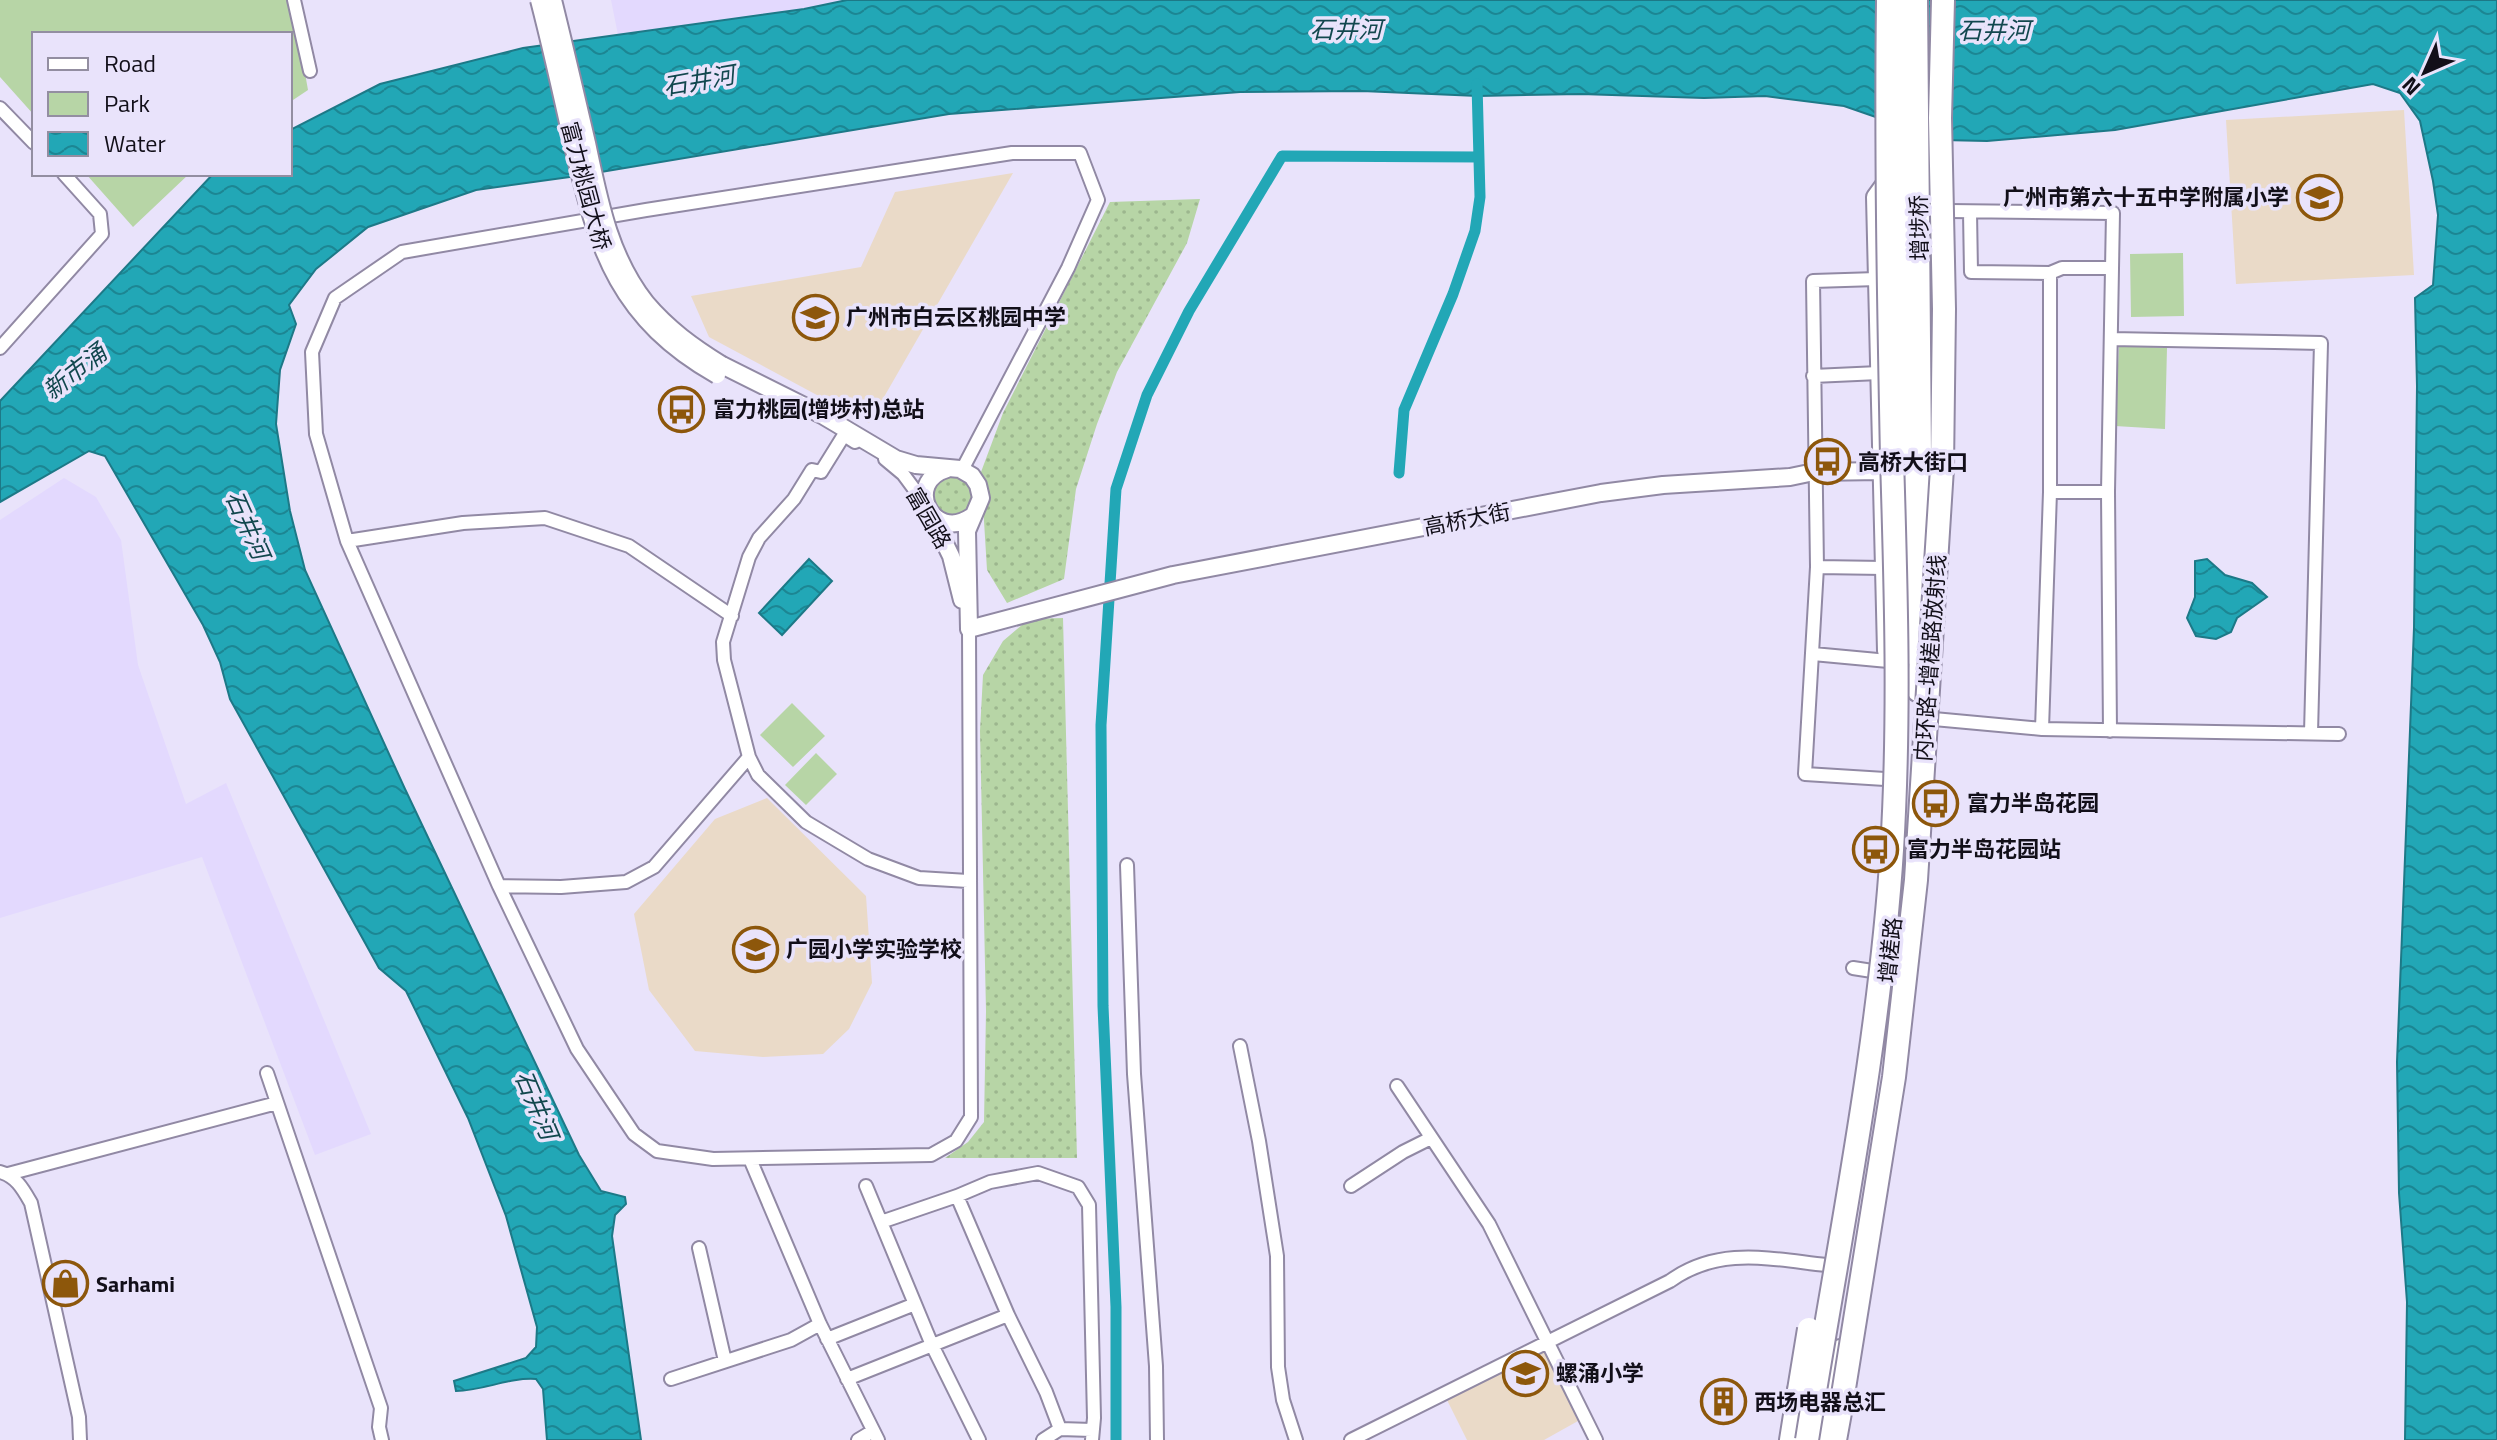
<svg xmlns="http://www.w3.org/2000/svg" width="2497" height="1440" font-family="'Titillium Web','Noto Sans SC',sans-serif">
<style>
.built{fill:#e3d9fe}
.education{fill:#eadac8}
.grass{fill:url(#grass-dots)}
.park{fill:#b7d5a6}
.water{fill:url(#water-waves);stroke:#1d7987;stroke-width:2}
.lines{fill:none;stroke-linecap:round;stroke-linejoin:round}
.canal{stroke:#22a7b6;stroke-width:11}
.street-casing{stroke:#9189a4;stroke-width:16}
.secondary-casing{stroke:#9189a4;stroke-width:20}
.primary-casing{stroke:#9189a4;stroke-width:22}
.highway-casing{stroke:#9189a4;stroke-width:26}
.street{stroke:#fff;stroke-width:12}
.secondary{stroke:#fff;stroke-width:16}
.primary{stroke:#fff;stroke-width:18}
.highway{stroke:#fff;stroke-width:22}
.secondary-bridge-casing{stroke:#9189a4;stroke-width:20;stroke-linecap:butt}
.primary-bridge-casing{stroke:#9189a4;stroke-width:22;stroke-linecap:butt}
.highway-bridge-casing{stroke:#9189a4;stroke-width:26;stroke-linecap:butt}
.secondary-bridge{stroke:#fff;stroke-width:16}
.primary-bridge{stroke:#fff;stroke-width:18}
.highway-bridge{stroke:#fff;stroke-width:22}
.labels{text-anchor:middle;stroke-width:7;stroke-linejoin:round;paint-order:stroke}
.street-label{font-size:22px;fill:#120f19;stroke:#e9e3fb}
.poi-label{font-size:22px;font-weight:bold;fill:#120f19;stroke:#e9e3fb;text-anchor:start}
.water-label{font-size:24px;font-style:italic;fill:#12474e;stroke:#e9e3fb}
</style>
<defs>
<pattern id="grass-dots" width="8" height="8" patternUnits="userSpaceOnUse" patternTransform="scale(2)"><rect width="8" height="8" fill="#b7d5a6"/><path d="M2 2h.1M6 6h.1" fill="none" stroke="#9cb68e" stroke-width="1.8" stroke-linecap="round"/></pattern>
<pattern id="water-waves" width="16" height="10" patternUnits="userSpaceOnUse" patternTransform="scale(2)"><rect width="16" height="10" fill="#22a7b6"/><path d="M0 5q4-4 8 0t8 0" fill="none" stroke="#1c8693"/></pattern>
</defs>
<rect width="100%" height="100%" fill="#e9e3fb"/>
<path class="built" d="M611,0h236l-43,9 -186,26z
M64,478l32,19 25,43 17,125 48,139 40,-21 145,351 -56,21 -113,-298 -202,61v-398z"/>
<path class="education" d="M2404,110l10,165 -178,9 -10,-164z
M1013,173l-144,250 -160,-86 -18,-41 170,-29 34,-75z
M767,798l99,98 6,87 -23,46 -26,25 -60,3 -68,-6 -46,-61 -15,-76 81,-95z
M1543,1348l35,73 -34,19h-77l-21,-42z"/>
<path class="grass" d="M1200,199l-13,44 -70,129 -20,52 -21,65 -12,90 -57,24 -20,-33 -6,-98 22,-59 107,-211z
M932 496a20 20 0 1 1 40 0a20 20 0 1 1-40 0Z
M1063,618l14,540h-132l23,-16 16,-20 2,-111 -6,-280 3,-56 20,-34 26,-22z"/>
<path class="park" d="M0,0h292l16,90 -18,12v-68h-256v81l-34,-38z
M86,174h103l-56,53z
M2183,253l1,63 -53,1 -1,-63z
M2119,345l48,3 -2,81 -50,-3z
M792,703l33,33 -32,31 -33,-32z
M816,753l21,21 -31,31 -21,-20z"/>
<path class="water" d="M847,0h1650v1440h-92l2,-138 -8,-109 -2,-131 17,-434 3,-242 -2,-88 18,-13 5,-70 -5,-34 -13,-60 -20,-28 -27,-9 -258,46 -128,11 -45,-1 -98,-34 -79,-10 -61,2 -123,-4 -103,2 -116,-5 -122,1 -291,22 -372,62 -101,14 -108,37 -52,42 -27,36 7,19 -16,46 -4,54 14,87 15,59 100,219 174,366 22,36 24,6 1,7 -11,11 -3,21 29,204h-94l-4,-51 -7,-10c-27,-2 -53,12 -80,12l-2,-10 72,-23 10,-11 1,-20 -31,-111 -38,-98 -62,-127 -27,-23 -149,-269 -10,-37 -17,-37 -98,-169 -16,-5 -89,51v-101l213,-227h77v-44l90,-46 143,-36 281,-39z
M809,559l23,22 -50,54 -23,-22z
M2207,559l18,16 27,8 15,14 -30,21 -6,14 -15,7 -20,-3 -9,-18 8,-21v-36z"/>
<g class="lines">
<path class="canal" d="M1399,473l5,-63 49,-116 22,-63 5,-34 -3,-113
M1116,1440v-133l-13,-301 -2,-281 15,-236 31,-94 42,-84 93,-155 197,1"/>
<defs>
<path id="street" d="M294,0l16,71
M0,108l34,35
M1949,211l164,2 -5,279 2,239
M1970,212l1,60 79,1 12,-5h50
M1877,279l-64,2 4,286 -12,207 80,5
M2111,339l210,4 -10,390
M0,348l102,-114 -2,-20 -36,-40
M1813,376l66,-3
M855,442l-11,-7 -23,37 -9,-2 -18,29 -35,39 -10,19 -26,85 1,18 25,97 9,18 48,47 62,37 51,19 49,3
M885,459l18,15 23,31
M962,470l106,-202 30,-68 -18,-47h-68l-366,57 -244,42 -67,46 -23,54 4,82 31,107 152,345 78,163 57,85 23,17 56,8 218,-4 25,-14 15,-24 -2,-488
M2050,492h58
M347,541l116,-18 82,-5 84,28 103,70
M1817,567l67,1
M1813,654l86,8
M1923,718l119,11 297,5
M2042,729l8,-237v-219
M1127,865l7,209 22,292 1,74
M499,886l62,1 65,-5 28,-15 95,-110
M1853,968l32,5
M1240,1046l19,95 18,115 1,111 5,33 13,40
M267,1073l114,335 -2,19 3,13
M1397,1086l92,138 107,216
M750,1159l70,165 58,116
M0,1172c16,4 23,17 31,31l48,214 1,23
M8,1174l269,-71
M866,1186l66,159 47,95
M1351,1186l52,-34 28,-14
M881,1222l76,-26 33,-14 48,-9 40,14 11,18 5,213 -2,22
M699,1248l26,113
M1008,1315l38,77 14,37 -17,11
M827,1339l88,-35
M671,1379l120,-39 29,-16
M847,1379l161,-64 -51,-119
M1060,1429l32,1
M858,1440l15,-9
M1351,1440l319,-159c49,-35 100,-22 156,-16"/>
<path id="secondary" d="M722,365l100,50 74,44 20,6 44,4 12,7 6,9 3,13 -14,33 2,98
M947,469c-44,13 -15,74 24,48
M929,511l22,45 11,44
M969,629l204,-54 428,-82 62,-8 127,-8 24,-5 67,-1
M1886,651l-11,-454 8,-11 12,-4"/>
<path id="primary" d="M1906,453l3,135 -3,67
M1917,692l6,-134 -1,-103
M1824,1440l16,-91"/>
<path id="highway" d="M1791,1440l8,-50
M1835,1440l6,-33"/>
</defs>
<use href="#street" class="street-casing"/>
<use href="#secondary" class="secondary-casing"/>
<use href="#primary" class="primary-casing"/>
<use href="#highway" class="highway-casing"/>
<use href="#street" class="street"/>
<use href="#secondary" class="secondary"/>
<use href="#primary" class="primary"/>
<use href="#highway" class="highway"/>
<defs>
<path id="secondary-bridge" d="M539,0c13,50 24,100 35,150 24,102 46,170 143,225
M553,0c12,48 23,96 34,143 12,57 22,113 59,160 22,26 47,44 76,62"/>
<path id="primary-bridge" d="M1900,0l6,453
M1918,0l4,455"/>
<path id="highway-bridge" d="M1799,1390l10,-61
M1841,1407l53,-330 22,-197 26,-412 2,-159 -4,-191 3,-118
M1807,1440c31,-196 72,-391 85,-590 8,-130 4,-261 0,-392 -3,-153 -6,-305 -4,-458"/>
</defs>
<use href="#secondary-bridge" class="secondary-bridge-casing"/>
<use href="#primary-bridge" class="primary-bridge-casing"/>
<use href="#highway-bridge" class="highway-bridge-casing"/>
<use href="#secondary-bridge" class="secondary-bridge"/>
<use href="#primary-bridge" class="primary-bridge"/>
<use href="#highway-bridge" class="highway-bridge"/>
</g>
<defs>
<symbol id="school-ring" viewBox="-11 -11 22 22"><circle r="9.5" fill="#e9e3fb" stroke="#8d570b" stroke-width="1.5"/><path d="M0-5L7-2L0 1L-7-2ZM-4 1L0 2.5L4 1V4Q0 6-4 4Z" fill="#8d570b"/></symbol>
<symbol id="bus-ring" viewBox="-11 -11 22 22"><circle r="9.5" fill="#e9e3fb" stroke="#8d570b" stroke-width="1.5"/><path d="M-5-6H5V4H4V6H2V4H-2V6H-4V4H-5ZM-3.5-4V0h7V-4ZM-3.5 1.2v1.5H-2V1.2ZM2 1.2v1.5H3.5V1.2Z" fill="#8d570b"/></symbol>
<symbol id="shop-ring" viewBox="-11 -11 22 22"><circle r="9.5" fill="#e9e3fb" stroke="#8d570b" stroke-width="1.5"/><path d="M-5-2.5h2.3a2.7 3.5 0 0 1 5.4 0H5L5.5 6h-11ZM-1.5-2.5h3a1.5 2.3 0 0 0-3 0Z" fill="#8d570b"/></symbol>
<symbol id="building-ring" viewBox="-11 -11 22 22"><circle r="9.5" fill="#e9e3fb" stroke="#8d570b" stroke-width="1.5"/><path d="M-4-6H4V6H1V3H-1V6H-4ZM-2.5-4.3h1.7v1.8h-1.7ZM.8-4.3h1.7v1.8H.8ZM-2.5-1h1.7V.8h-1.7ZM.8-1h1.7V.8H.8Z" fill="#8d570b"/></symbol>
</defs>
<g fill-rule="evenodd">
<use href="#school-ring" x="2294" y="172" width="51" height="51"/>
<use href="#school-ring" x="790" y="292" width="51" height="51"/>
<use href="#bus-ring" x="656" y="384" width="51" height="51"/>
<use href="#bus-ring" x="1802" y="436" width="51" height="51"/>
<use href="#bus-ring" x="1910" y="778" width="51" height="51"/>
<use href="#bus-ring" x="1850" y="824" width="51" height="51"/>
<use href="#school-ring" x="730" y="924" width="51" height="51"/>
<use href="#shop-ring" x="40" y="1258" width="51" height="51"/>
<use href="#school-ring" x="1500" y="1348" width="51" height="51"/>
<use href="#building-ring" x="1698" y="1376" width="51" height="51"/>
</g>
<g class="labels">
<g class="street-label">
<text transform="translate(586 186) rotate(75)" y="8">富力桃园大桥</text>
<text transform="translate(1919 228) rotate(-91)" y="8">增埗桥</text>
<text transform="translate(929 518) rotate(60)" y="8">富园路</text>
<text transform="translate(1467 519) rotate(-11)" y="8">高桥大街</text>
<text transform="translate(1930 658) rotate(-86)" y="8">内环路-增槎路放射线</text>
<text transform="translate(1890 950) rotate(-84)" y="8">增槎路</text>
</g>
<g class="poi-label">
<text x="2289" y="205" text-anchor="end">广州市第六十五中学附属小学</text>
<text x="846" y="325">广州市白云区桃园中学</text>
<text x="713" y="417">富力桃园(增埗村)总站</text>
<text x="1858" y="470">高桥大街口</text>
<text x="1967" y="811">富力半岛花园</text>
<text x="1907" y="857">富力半岛花园站</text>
<text x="786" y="957">广园小学实验学校</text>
<text x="96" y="1292">Sarhami</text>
<text x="1556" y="1381">螺涌小学</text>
<text x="1754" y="1410">西场电器总汇</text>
</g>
<g class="water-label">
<text x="1346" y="38">石井河</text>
<text x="1994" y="39">石井河</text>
<text transform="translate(699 81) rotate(-10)" y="8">石井河</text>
<text transform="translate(75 372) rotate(-38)" y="8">新市涌</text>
<text transform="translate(247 525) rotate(66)" y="8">石井河</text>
<text transform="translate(536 1105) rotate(67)" y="8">石井河</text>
</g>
</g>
<rect x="32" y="32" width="260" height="144" fill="#e9e3fb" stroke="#938ea1" stroke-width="2"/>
<rect x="48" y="58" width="40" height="12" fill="#ffffff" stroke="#938ea1" stroke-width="2"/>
<text x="104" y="72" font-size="24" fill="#120f19">Road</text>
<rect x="48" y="92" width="40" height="24" fill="#b7d5a6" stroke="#938ea1" stroke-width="2"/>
<text x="104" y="112" font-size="24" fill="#120f19">Park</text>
<rect x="48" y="132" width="40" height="24" fill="url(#water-waves)" stroke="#938ea1" stroke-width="2"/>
<text x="104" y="152" font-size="24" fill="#120f19">Water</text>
<g transform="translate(2425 72) rotate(225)" stroke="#e9e3fb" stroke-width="6" paint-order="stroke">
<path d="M0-6L14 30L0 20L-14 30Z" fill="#120f19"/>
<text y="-12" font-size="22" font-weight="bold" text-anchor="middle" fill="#120f19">N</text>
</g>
</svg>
